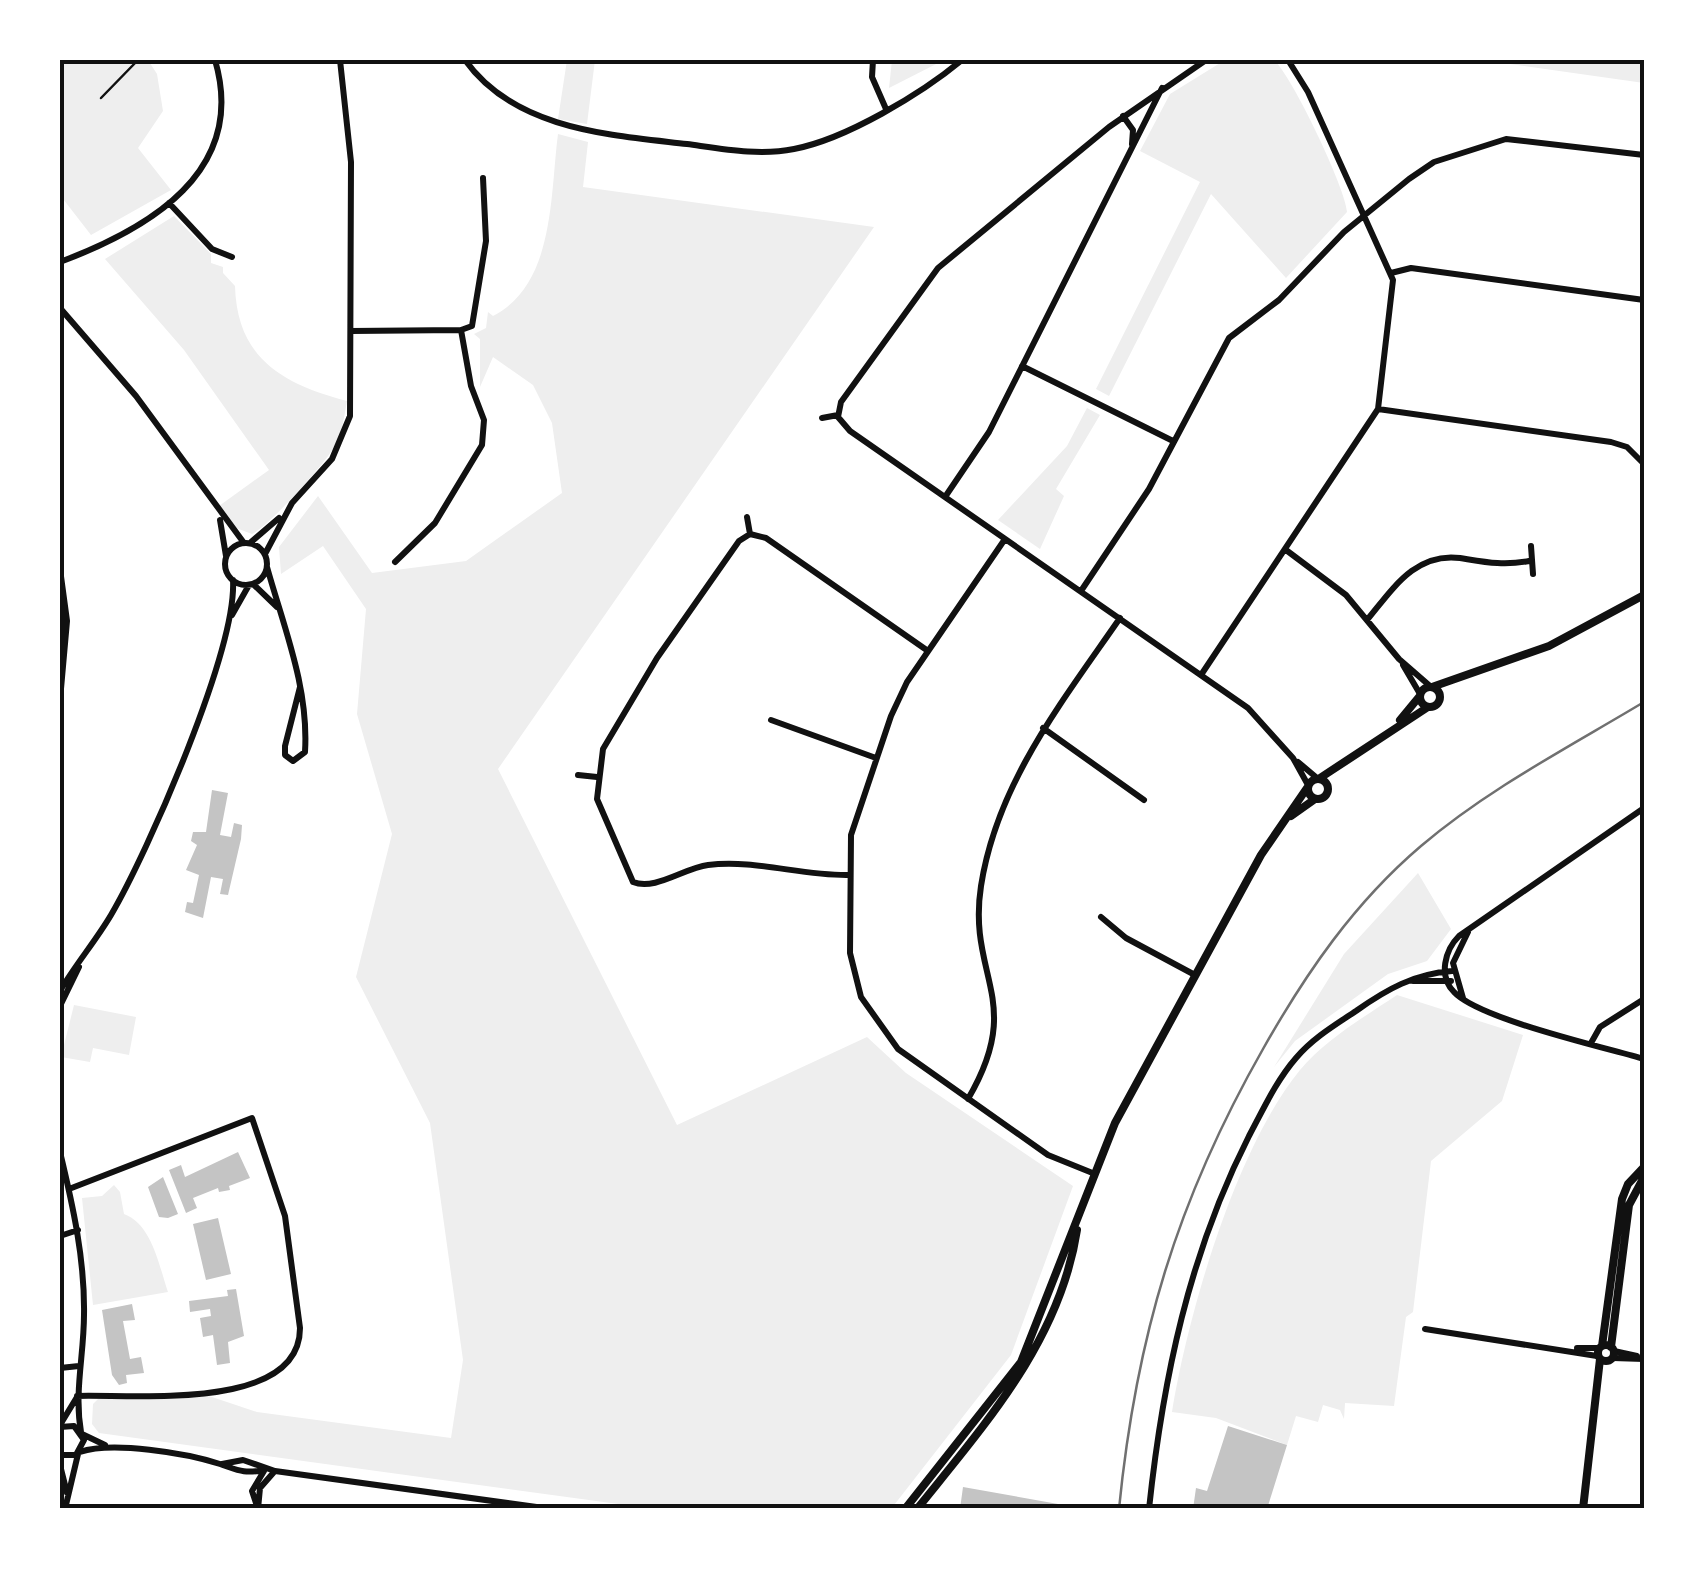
<svg xmlns="http://www.w3.org/2000/svg" width="1704" height="1569" font-family="Roboto,sans-serif">
<style>
.green{fill:#eee}
.building{fill:#c4c4c4}
.lines{fill:none;stroke-linecap:round;stroke-linejoin:round}
.path{stroke:#111;stroke-width:2.5}
.minor{stroke:#111;stroke-width:6}
.tertiary{stroke:#111;stroke-width:8}
.rail{stroke:#707070;stroke-width:2.5}
.neatline{fill:none;stroke:#111;stroke-width:4}
</style>
<rect width="100%" height="100%" fill="#fff"/>
<path class="green" d="M60,60h88l9,14 6,37 -25,37 33,42 -80,45 -31,-40z
M567,60h28l-8,64 -29,-5z
M892,60l48,1 4,-1 -55,28z
M1225,60h49c18,16 72,129 73,152l-61,66 -75,-84 -102,202 -13,-7 104,-207 -60,-31 30,-57z
M1481,60h163v23z
M558,134l30,8 -5,45 291,40 -376,542 179,356 190,-88 39,36 167,113 -62,169 -120,154h-236l-556,-76 -7,-9 1,-20 5,-5 108,-4 51,17 194,26 12,-78 -33,-237 -74,-146 36,-143 -35,-120 9,-105 -43,-63 -42,28 -2,-27 39,-51 54,77 94,-12 96,-68 -10,-70 -19,-38 -40,-28 -13,30v-48l-6,-5 12,-6 2,-16 5,4c62,-32 57,-120 65,-182z
M174,216l37,38v9l12,4v6l12,13c2,72 47,98 112,115 -3,17 -5,32 -13,46 -9,17 -66,80 -82,87l-16,-6 -17,-22 50,-36 -85,-120 -79,-91z
M1087,408l13,7 -44,74 8,7 -24,53 -42,-29 69,-74z
M1418,873l33,56 -24,32 -39,13 -93,67 -21,26 70,-113z
M1397,995l126,40 -21,66 -71,60 -18,151 -7,5 -12,89 -49,-3 -1,16 -4,-9 -17,-5 -5,17 -22,-6 -9,29 -71,-27 -44,-6c16,-99 64,-264 128,-342 26,-31 64,-53 97,-75z
M74,1005l62,12 -7,38 -36,-7 -3,14 -29,-5z
M114,1185l6,7 4,22c28,10 35,52 44,78l-75,13 -11,-107 20,-2z"/>
<path class="building" d="M212,790l16,3 -8,42 11,2 3,-14 8,2 -1,14 -13,56 -8,-1 3,-15 -12,-2 -8,41 -18,-6 2,-10 6,1 6,-28 -13,-5 11,-25 -6,-4 2,-9h13z
M238,1152l12,26 -21,8 1,4 -11,2 -1,-4 -25,10 4,10 -11,5 -17,-43 12,-5 4,12z
M163,1177l15,37 -10,4 -9,-1 -11,-30z
M218,1218l13,56 -25,6 -13,-56z
M236,1289l8,47 -16,6 2,21 -13,2 -4,-30 -10,2 -3,-19 11,-2 -1,-7 -20,3 -1,-11 39,-5 -1,-6z
M132,1304l3,16 -12,1 7,38 11,-2 3,16 -18,2 1,8 -8,2 -7,-10 -10,-65z
M1228,1426l59,19 -20,64h-74l3,-21 11,3z
M963,1487l95,17 -1,5h-97z"/>
<g class="lines">
<path class="path" d="M101,98l37,-38"/>
<path class="minor" d="M465,60c50,70 145,75 222,84 36,5 72,12 107,5 52,-10 127,-55 168,-89
M873,60l-1,17 14,32
M1206,60l-97,67 -171,141 -97,134 -3,15 12,14 398,277 45,50 15,27
M1123,116l10,14 -1,14
M169,203l43,46 20,8
M60,262c88,-33 188,-90 155,-202
M1391,273l20,-5 233,32
M60,308l76,88 108,147
M351,331l110,-1 11,-4 14,-85 -3,-63
M1022,366l151,75
M1378,409l233,33 16,5 17,17
M822,418l16,-3
M945,497l44,-65 173,-344
M747,517l3,17
M220,520l6,36
M1005,539l-98,143 -16,34 -40,119 -1,118 11,44 37,52 150,106 47,19
M251,542l28,-24
M225 564a21 21 0 1 1 42 0a21 21 0 1 1-42 0Z
M1531,546l2,28
M1286,550l60,45 53,64 31,27
M265,554l27,-51 40,-44 18,-43 1,-254 -11,-102
M395,562l40,-39 47,-78 2,-25 -13,-34 -10,-56
M267,567c17,61 42,121 38,185l-12,9 -8,-6v-9l15,-59
M60,569l7,52 -7,79
M253,584l24,23
M1081,591l68,-102 80,-151 50,-38 65,-68 65,-53 25,-17 72,-23 138,16
M232,615l17,-30
M1367,620c25,-30 48,-68 93,-62 25,4 43,8 69,3
M1403,665l17,29
M1201,675l177,-266 15,-129 -85,-188 -20,-32
M771,720l105,38
M1043,728l101,72
M1298,762l19,16
M578,775l19,2
M1644,808l-185,128c-14,14 -21,40 -5,56 25,27 149,55 190,67
M849,875c-47,1 -95,-16 -141,-10 -24,3 -53,26 -75,17l-36,-83 6,-50 54,-91 82,-117 11,-7 16,4 162,113
M1101,917l25,21 69,37
M1413,981h38
M60,991c15,-26 35,-49 51,-76 37,-63 126,-266 122,-335
M1463,998l-10,-35 15,-31
M60,1006l19,-39
M1591,1043l9,-16 44,-28
M968,1099c58,-99 -1,-122 13,-213 16,-103 81,-184 139,-268
M60,1152c13,54 25,108 24,163 0,40 -10,77 -3,117
M69,1189l183,-71 33,98 15,112c0,84 -165,66 -223,68
M60,1236l18,-6
M1425,1329l172,27
M1577,1348h22
M1614,1351l23,5
M1613,1358l31,1
M60,1368l19,-2
M60,1425l17,-28
M60,1427l14,-1 10,14 -8,15h-16
M82,1434l23,11
M80,1452c32,-11 106,1 140,12 18,6 23,10 44,6
M222,1464l21,-4 32,11 276,38
M60,1465l7,28
M65,1509l13,-55
M258,1509l-6,-18 12,-20
M258,1509l2,-21 14,-16
M1149,1509c14,-131 40,-255 100,-373 14,-26 27,-55 47,-78 17,-20 39,-33 60,-47 31,-22 58,-37 96,-40"/>
<path class="tertiary" d="M1420 697a10 10 0 1 1 20 0a10 10 0 1 1-20 0Z
M1432,687l117,-41 95,-51
M1400,720l19,-23
M1320,778l108,-71
M1308 789a10 10 0 1 1 20 0a10 10 0 1 1-20 0Z
M1291,816l24,-17
M1598 1353a8 8 0 1 1 16 0a8 8 0 1 1-16 0Z
M1602,1346l20,-147 6,-15 16,-17
M1611,1347l18,-142 15,-28
M905,1509l116,-147 94,-239 146,-268 46,-67
M917,1509c68,-85 143,-168 160,-279
M1583,1509l17,-150"/>
<path class="rail" d="M1119,1509c17,-172 58,-309 144,-460 43,-76 91,-146 158,-203 67,-57 148,-99 223,-144"/>
</g>
<rect width="1704" height="1569" fill="none" stroke="#ffffff" stroke-width="125"/>
<rect x="62" y="62" width="1580" height="1444" class="neatline"/>
</svg>
